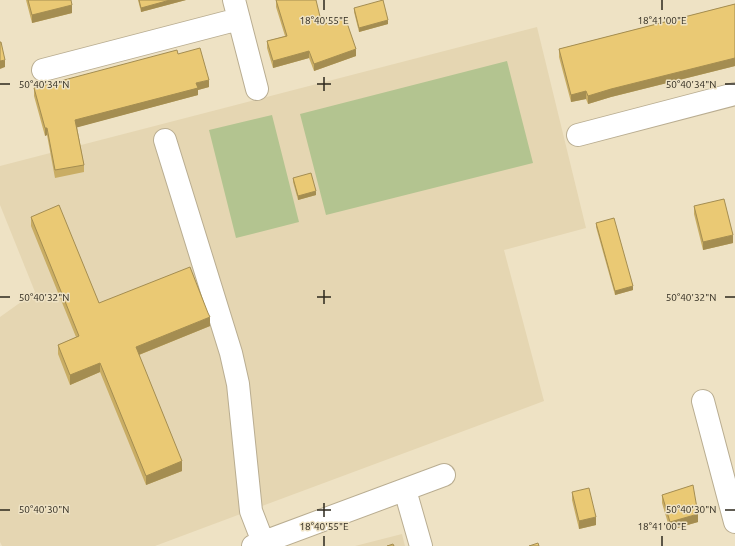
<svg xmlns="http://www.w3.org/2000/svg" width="735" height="546" font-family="Ubuntu,sans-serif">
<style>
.built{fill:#e5d6b2}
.green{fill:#b3c490}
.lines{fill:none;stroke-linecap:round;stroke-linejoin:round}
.minor-casing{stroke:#b9ad91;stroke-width:24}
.minor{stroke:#fff;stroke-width:22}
.wall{fill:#c9ad64}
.shaded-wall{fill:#a48d51}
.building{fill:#eac974;stroke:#a48d51}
.ticks{fill:none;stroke:#2d281d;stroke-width:1.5}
.ticks-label{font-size:10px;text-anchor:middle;fill:#2d281d;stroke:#eee2c4;stroke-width:3;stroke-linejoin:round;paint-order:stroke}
</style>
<rect width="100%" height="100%" fill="#eee2c4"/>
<path class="built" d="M537,27l49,201 -82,22 40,151 -389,145h-153l-2,-4v-225l35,-25 -35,-87v-39z
M402,534l3,12h-50z"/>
<path class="green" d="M507,61l26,102 -207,52 -26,-101z
M272,115l27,107 -63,16 -27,-108z"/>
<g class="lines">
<defs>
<path id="minor" d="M234,0l23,89
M43,70l196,-51
M578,135l157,-41
M165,140l66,213 7,31 13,127 12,31
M703,401l32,121
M405,490l16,56
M253,546l191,-71"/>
</defs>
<use href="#minor" class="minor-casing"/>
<use href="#minor" class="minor"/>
</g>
<path class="wall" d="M26,0h45l1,13 -40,10z
M138,0h48l-45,12z
M276,0l46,25 34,31 -42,15 -5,-13 -36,10 -6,-20v-7l18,-5 -9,-29z
M735,4v62l-124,31 -23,7 -2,-5 -15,3 -12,-45v-8z
M354,8l34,16 -29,8 -5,-20z
M209,87l-11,3v5l-121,32 7,38v7l-29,6 -8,-43 -2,1 -11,-40v-8z
M293,178l23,17 -18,5 -5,-18z
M694,206l39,37 -30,7 -9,-36z
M31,217l68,86 111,23 -71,29 43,116 -36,14 -46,-113 -30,13 -12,-31v-9l18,-8 -45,-111z
M596,223l37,67 -18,5 -19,-68z
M572,492l24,33 -17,4 -7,-29z
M662,495l36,27 -28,8 -8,-27z"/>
<path class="shaded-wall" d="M170,0h16l-45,12v-4z
M72,5v8l-40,10v-8z
M388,20v4l-29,8v-4z
M356,49v7l-42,15v-7z
M309,51v7l-36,10v-7z
M735,58v8l-124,31 -23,7v-8l23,-7z
M5,60v7l-5,2v-8z
M209,80v7l-11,3v5l-123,33v-8l121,-37z
M586,91v8l-15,3v-7z
M45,128h2v7l-2,1z
M316,191v4l-18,5v-4z
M733,235v8l-30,7v-8z
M633,286v4l-18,5v-4z
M210,317v9l-74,30v-9z
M100,363v9l-30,13v-10z
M182,461v10l-36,14v-9z
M698,514v8l-28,8v-8z
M596,517v8l-17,4v-8z"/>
<path class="building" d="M28,0h43l1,5 -40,10z
M139,0h31l-29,8z
M276,0h40l6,25 23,-8 11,32 -42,15 -5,-13 -36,10 -6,-20 20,-5z
M383,0l5,20 -29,8 -5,-20z
M735,4v54l-124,31 -23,7 -2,-5 -15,4 -12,-46z
M0,42h1l4,18 -5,1z
M200,48l9,32 -13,3 2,5 -123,32 9,45 -29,5 -8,-42h-2l-11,-40 143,-38 1,4z
M311,173l5,18 -18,5 -5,-18z
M724,199l9,36 -30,7 -9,-36z
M59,205l40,98 91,-36 18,46 2,4 -74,30 46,114 -36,15 -46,-113 -30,12 -12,-30 21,-9 -48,-119z
M614,218l19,68 -18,5 -19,-68z
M693,485l5,29 -28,8 -8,-27z
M589,488l7,29 -17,4 -7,-29z
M538,543l1,3h-10z
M393,544l1,2h-7z"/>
<path class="ticks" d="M324,0v10M662,0v10M324,77v14M0,84h10M317,84h14M725,84h10M324,290v14M0,297h10M317,297h14M725,297h10M324,503v14M0,510h10M317,510h14M725,510h10M324,536v10M662,536v10"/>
<g class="ticks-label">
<text x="324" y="24">18°40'55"E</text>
<text x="662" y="24">18°41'00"E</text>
<text x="44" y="88">50°40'34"N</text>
<text x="691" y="88">50°40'34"N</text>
<text x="44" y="301">50°40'32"N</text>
<text x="691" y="301">50°40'32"N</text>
<text x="44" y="513">50°40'30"N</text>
<text x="691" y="513">50°40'30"N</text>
<text x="324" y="530">18°40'55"E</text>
<text x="662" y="530">18°41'00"E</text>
</g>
</svg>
